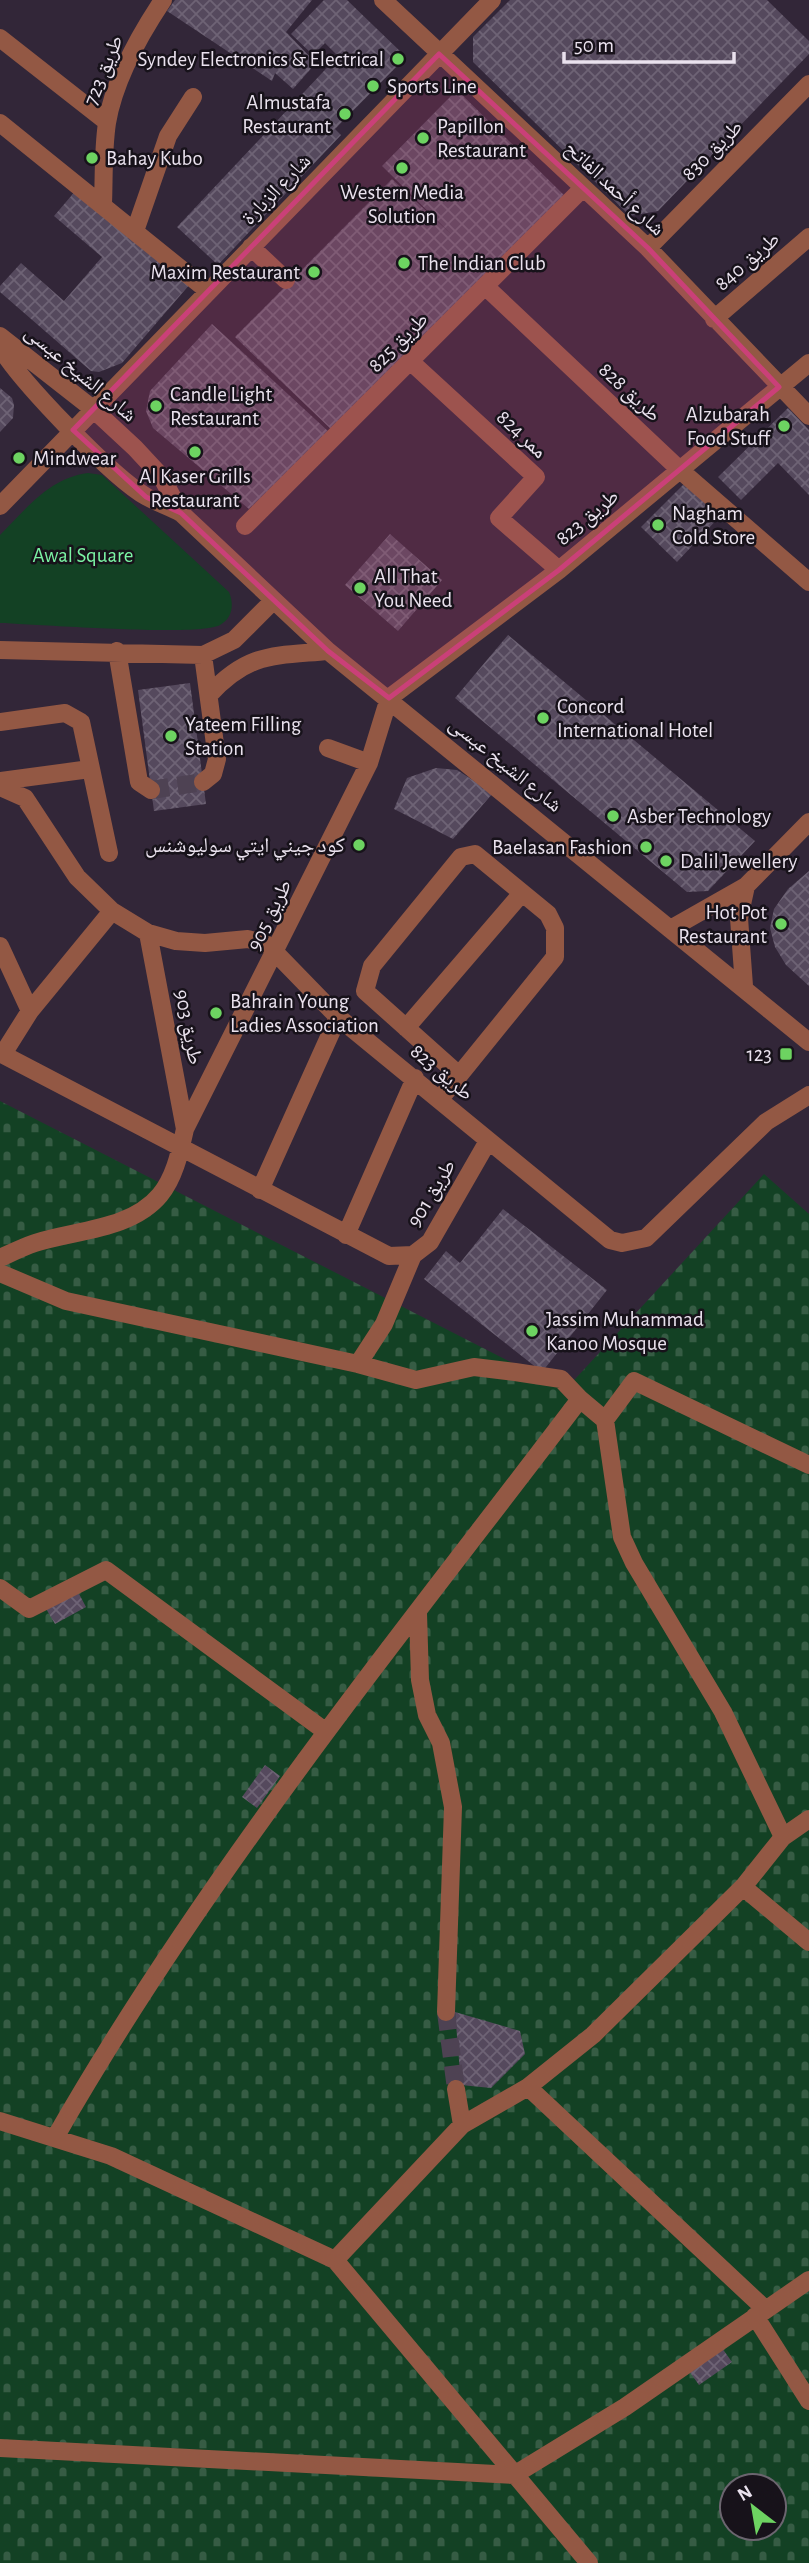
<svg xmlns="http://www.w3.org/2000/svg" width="809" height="2563" font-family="'Alegreya Sans','Noto Naskh Arabic',sans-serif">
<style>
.green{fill:#134124}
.cemetery{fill:url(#cemetery-stones);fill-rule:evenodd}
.building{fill:url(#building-cross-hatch)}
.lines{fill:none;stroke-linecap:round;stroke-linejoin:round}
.minor-tunnel{stroke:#4e4253;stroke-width:18;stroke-dasharray:18 9;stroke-linecap:butt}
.minor{stroke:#935844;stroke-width:18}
.marked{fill:#ca4078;fill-opacity:0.2;stroke:#ca4078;stroke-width:5;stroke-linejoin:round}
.poi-dot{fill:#6dd361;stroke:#17121a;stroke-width:2.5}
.labels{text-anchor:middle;stroke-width:5;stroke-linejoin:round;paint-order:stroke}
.poi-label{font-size:21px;fill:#eae2ee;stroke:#17121a;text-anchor:start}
.street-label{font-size:21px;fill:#eae2ee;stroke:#17121a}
.park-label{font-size:21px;fill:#7bf3a4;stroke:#17121a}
</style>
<defs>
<pattern id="cemetery-stones" width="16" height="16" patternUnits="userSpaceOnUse" patternTransform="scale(1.75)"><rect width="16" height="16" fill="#134124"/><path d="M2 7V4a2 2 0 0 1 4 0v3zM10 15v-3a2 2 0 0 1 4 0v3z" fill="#365c44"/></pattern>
<pattern id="building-cross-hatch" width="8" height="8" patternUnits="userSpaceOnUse" patternTransform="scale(1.75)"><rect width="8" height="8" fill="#55495d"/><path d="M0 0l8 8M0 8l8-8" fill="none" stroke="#6e6375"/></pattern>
</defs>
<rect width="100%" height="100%" fill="#322638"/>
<path class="green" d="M88,473l14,2 127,117c5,12 4,26 -9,33 -21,12 -185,-1 -220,-2v-88c26,-26 49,-57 88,-62z"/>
<path class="cemetery" d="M0,1101l565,289 199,-216 45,40v1349h-809zM732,2486h42v42h-42z"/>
<path class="building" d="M175,0h137l-26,32 30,31 -23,26 -18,-16 -3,8 -105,-70z
M324,0h23l59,57 -71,72 6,6 -123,130 -41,-38 161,-171 -13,-13 -12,12 -22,-21z
M510,0h257l42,41v13l-151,157 -28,5 -157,-154v-25z
M457,90l111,109 -235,232 -98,-94 157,-158 60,56 -70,-69z
M78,188l112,96 -68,79 -23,9 -8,-1 -91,-79v-6l21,-23 43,38 38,-44 -48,-41z
M212,324l117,108 -80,77 -96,-81 -7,-17 4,-20z
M0,388l12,10 2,7 -1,13 -13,14z
M788,408l21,22v65l-31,-32 -37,37 -23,-23z
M686,482l35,33 -44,47 -36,-35z
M390,534l52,46 -44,51 -53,-46z
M508,635l247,206 -47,50 -21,1 -232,-194z
M190,683l16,121 -52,7 -16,-121z
M436,768l21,2 36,23 -40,46 -59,-30 13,-31z
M809,871v115l-23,-21 -11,-18 -5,-19 4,-19 14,-20z
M503,1209l104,81 -65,82 -118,-93 22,-28 14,12z
M77,1590l9,17 -31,17 -10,-17z
M265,1765l15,11 -23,32 -15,-11z
M455,2012l65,19 5,23 -34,34 -30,-3z
M722,2348l10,14 -33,23 -10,-14z"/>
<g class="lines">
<path class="minor-tunnel" d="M151,790l52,-8
M446,2012l10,77"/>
<path class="minor" d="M383,0l265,248 161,168
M0,38l107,84
M0,123l207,167
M103,204c1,-26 0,-55 4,-81 7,-43 32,-87 56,-123
M135,231l33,-95 25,-39
M251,247l35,33
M648,248l161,-164
M486,287l194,183 129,112
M714,319l95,-82
M0,336l93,73 42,39 26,28 20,37 147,138 481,391
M0,347c20,34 113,131 147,150 11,6 23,10 34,16
M410,361l126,116 -37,41 60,52
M0,506l492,-506
M245,526l337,-337
M0,650l203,5 31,-15 39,-39
M117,651l22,131 12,8
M203,655l14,104 -4,15 -10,8
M209,695c39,-43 65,-39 119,-44
M0,722l65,-9 16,9 28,131
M328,748l41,15
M0,781l90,-12
M0,787l25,11 52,79 35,34 36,22 28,8 29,2 43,-4 20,6 70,72 272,223 12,3 24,-5 120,-116 43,-27
M672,928l74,-42 63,-64
M148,933l37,196
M0,946l30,65
M744,986l-5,-68 7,-32
M406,1028l116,-135
M0,1053l389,203 24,-1 17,-13 58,-101
M3,1054l27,-43 82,-100
M440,1099l115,-142v-29l-7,-14 -73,-60 -14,3 -89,109 -7,25 94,84
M260,1190l78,-173
M346,1235l69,-157
M0,1258c11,-5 23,-11 35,-15 40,-13 96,-13 125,-48 15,-18 20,-44 25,-66l184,-366 20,-65 170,-128 250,-207
M0,1273l66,28 292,63 26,-40 29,-69
M580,1399l25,21 29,-39 175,84
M605,1420l17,117 12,26 89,149 60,125
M0,1588l29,21 77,-39 219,161
M418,1613l2,67 7,35 14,28 12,64 -7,205
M743,1887l66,55
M528,2087l237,222
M456,2089l6,36
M0,2121l111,35 224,104 254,303
M56,2136c150,-262 342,-497 524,-737l-19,-20 -46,-7 -41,-5 -58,13 -58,-16
M335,2260l127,-135 66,-38 65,-52 150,-148 40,-50 26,-18
M755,2316l54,85
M0,2448l514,27 111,-68 184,-127"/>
</g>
<path class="marked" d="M439,54l209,194 131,139 -220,183 -170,128 -61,-47 -147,-138 -35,-16 -73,-67z"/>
<g class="poi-dot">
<circle cx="398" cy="59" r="7"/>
<circle cx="373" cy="86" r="7"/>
<circle cx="345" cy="114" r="7"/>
<circle cx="423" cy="138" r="7"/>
<circle cx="92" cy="158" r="7"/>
<circle cx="402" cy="168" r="7"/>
<circle cx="404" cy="263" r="7"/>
<circle cx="314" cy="272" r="7"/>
<circle cx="156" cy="406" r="7"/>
<circle cx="784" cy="426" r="7"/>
<circle cx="195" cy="452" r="7"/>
<circle cx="19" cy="458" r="7"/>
<circle cx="658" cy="525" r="7"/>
<circle cx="360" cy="588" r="7"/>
<circle cx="543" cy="718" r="7"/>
<circle cx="171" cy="736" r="7"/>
<circle cx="613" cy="816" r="7"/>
<circle cx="359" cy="845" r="7"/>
<circle cx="646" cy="847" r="7"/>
<circle cx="666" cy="861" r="7"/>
<circle cx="781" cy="924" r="7"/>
<circle cx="216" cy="1013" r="7"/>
<rect x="779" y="1047" width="14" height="14" rx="3.5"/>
<circle cx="532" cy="1331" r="7"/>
</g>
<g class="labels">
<g class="poi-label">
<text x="384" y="66" text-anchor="end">Syndey Electronics &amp; Electrical</text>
<text x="387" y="93">Sports Line</text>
<text x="331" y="109" text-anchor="end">Almustafa<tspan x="331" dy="24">Restaurant</tspan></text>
<text x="437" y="133">Papillon<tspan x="437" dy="24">Restaurant</tspan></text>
<text x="106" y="165">Bahay Kubo</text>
<text x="402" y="199" text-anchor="middle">Western Media<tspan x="402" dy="24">Solution</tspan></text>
<text x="418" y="270">The Indian Club</text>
<text x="300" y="279" text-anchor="end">Maxim Restaurant</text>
<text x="170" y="401">Candle Light<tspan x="170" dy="24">Restaurant</tspan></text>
<text x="770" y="421" text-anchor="end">Alzubarah<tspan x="770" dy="24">Food Stuff</tspan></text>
<text x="33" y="465">Mindwear</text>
<text x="195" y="483" text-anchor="middle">Al Kaser Grills<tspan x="195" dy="24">Restaurant</tspan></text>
<text x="672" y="520">Nagham<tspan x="672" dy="24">Cold Store</tspan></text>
<text x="374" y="583">All That<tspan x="374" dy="24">You Need</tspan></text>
<text x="557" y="713">Concord<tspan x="557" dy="24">International Hotel</tspan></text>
<text x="185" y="731">Yateem Filling<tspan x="185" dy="24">Station</tspan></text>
<text x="627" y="823">Asber Technology</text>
<text x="345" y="852" text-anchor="end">كود جيني ايتي سوليوشنس</text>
<text x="632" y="854" text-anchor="end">Baelasan Fashion</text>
<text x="680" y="868">Dalil Jewellery</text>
<text x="767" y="919" text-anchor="end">Hot Pot<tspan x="767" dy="24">Restaurant</tspan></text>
<text x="230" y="1008">Bahrain Young<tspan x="230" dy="24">Ladies Association</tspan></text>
<text x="772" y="1061" text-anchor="end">123</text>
<text x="546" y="1326">Jassim Muhammad<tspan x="546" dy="24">Kanoo Mosque</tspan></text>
</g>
<g class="street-label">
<text transform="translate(103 70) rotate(-68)" y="7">طريق 723</text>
<text transform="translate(712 150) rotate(-45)" y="7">طريق 830</text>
<text transform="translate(615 188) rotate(43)" y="7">شارع أحمد الفاتح</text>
<text transform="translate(276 189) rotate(-46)" y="7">شارع الزبارة</text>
<text transform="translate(747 261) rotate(-41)" y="7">طريق 840</text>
<text transform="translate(398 342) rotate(-45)" y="7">طريق 825</text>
<text transform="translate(81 373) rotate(40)" y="7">شارع الشيخ عيسى</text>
<text transform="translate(630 392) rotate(43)" y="7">طريق 828</text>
<text transform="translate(522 434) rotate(43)" y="7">ممر 824</text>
<text transform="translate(587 517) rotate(-40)" y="7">طريق 823</text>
<text transform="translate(506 764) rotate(39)" y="7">شارع الشيخ عيسى</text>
<text transform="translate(269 915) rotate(-64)" y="7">طريق 905</text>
<text transform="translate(189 1027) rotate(79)" y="7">طريق 903</text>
<text transform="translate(442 1072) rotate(40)" y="7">طريق 823</text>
<text transform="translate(431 1193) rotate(-59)" y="7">طريق 901</text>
</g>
<g class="park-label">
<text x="83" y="562">Awal Square</text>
</g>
</g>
<g transform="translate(753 2507) rotate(329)"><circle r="33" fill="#17121a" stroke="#6b656f" stroke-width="2"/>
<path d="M0-5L12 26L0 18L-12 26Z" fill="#6dd361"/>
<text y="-10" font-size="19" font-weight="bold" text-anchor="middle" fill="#eae2ee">N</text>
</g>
<path d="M564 52v10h170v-10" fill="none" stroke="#eae2ee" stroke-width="3.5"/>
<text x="574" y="52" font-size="21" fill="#eae2ee" stroke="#17121a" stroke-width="5" paint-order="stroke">50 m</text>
</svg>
